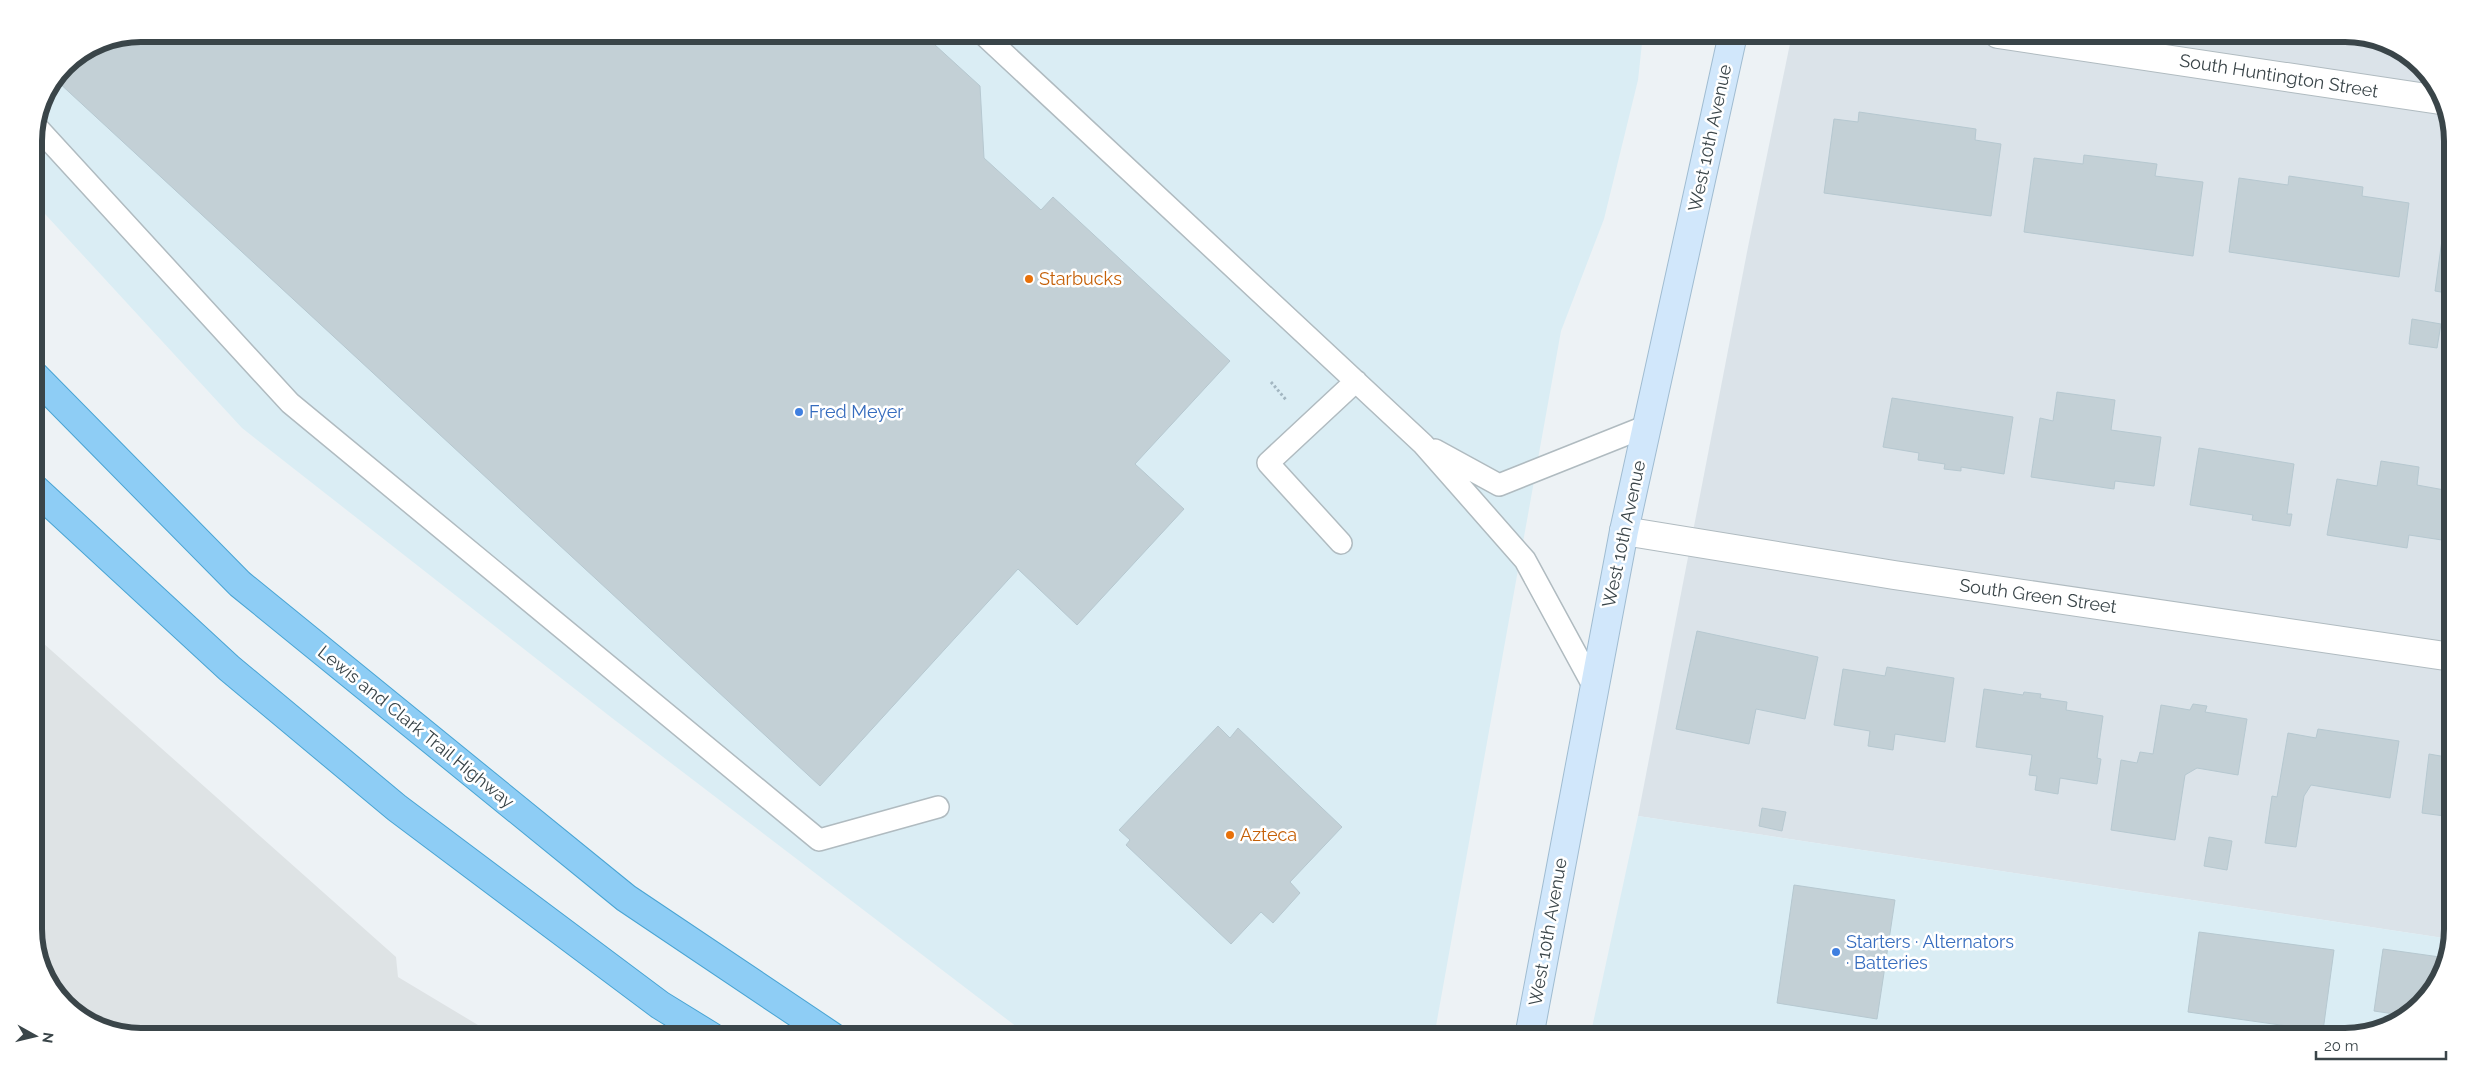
<svg xmlns="http://www.w3.org/2000/svg" width="2486" height="1071" font-family="Raleway,sans-serif">
<style>
.residential{fill:#dbe3e9}
.commercial{fill:#daedf4}
.industrial{fill:#dee3e5}
.building{fill:#c3d0d6;stroke:#b6c8d0}
.lines{fill:none;stroke-linecap:round;stroke-linejoin:round}
.service-casing{stroke:#b0bbc0;stroke-width:24}
.minor-casing{stroke:#b0bbc0;stroke-width:30}
.secondary-casing{stroke:#a0bcd1;stroke-width:30}
.trunk-casing{stroke:#49a4d3;stroke-width:30}
.path{stroke:#a2b6c1;stroke-width:3;stroke-dasharray:2.5 2.5;stroke-linecap:butt}
.service{stroke:#fff;stroke-width:21}
.minor{stroke:#fff;stroke-width:28}
.secondary{stroke:#d1e7fb;stroke-width:28}
.trunk{stroke:#8ecdf5;stroke-width:28}
.food-dot{fill:#e8710a;stroke:#fff;stroke-width:2}
.shop-dot{fill:#3f7fe0;stroke:#fff;stroke-width:2}
.labels{text-anchor:middle;stroke-width:5;stroke-linejoin:round;paint-order:stroke}
.street-label{font-size:18px;fill:#3a4549;stroke:#fff}
.food-label{font-size:18px;fill:#c56008;stroke:#fff;text-anchor:start}
.shop-label{font-size:18px;fill:#366cbe;stroke:#fff;text-anchor:start}
.rim{fill:none;stroke:#3a4549;stroke-width:6}
</style>
<rect width="100%" height="100%" fill="#edf2f5"/>
<path class="residential" d="M1792,34h553l41,8 48,39 18,53v796l-2,9 -812,-123 110,-569z"/>
<path class="commercial" d="M141,34h1502l-5,46 -34,139 -43,112 -127,706h-404l-418,-319 -370,-290 -208,-226v-68l8,-34 23,-35 35,-23z
M1638,816l812,123 -6,32 -39,48 -60,18h-755z"/>
<path class="industrial" d="M34,635l362,322 2,20 100,60h-357l-41,-8 -44,-34 -22,-58z"/>
<path class="building" d="M141,34h782l57,52 4,72 57,52 12,-13 177,164 -95,103 49,45 -107,116 -59,-56 -198,217 -764,-706 9,-15 35,-23z
M1859,112l117,17 -1,11 26,4 -10,72 -167,-23 10,-74 24,3z
M2084,155l73,9 -2,12 48,6 -10,74 -169,-24 10,-74 49,6z
M2289,176l74,11 -1,9 47,7 -10,74 -170,-25 10,-74 49,7z
M2445,218l7,1v75l-17,-3z
M2412,319l29,5 -4,24 -28,-4z
M2057,392l58,8 -4,30 50,7 -7,49 -39,-5 -1,8 -83,-12 9,-59 13,3z
M1892,398l121,19 -9,57 -43,-7v4l-17,-2 1,-5 -27,-4 1,-7 -36,-6z
M2199,448l95,16 -7,50h5l-2,12 -38,-6 1,-5 -63,-10z
M2381,461l38,6 -2,18 33,6 -8,49 -33,-5 -2,13 -80,-13 10,-56 40,7z
M1697,631l121,26 -13,62 -49,-10 -7,35 -73,-15z
M1887,667l67,11 -9,64 -50,-8 -2,16 -25,-4 2,-15 -36,-6 9,-56 42,7z
M1984,689l39,6 1,-3 17,2 -1,4 27,4 -1,8 37,6 -6,42 4,1 -4,25 -37,-6 -2,16 -23,-4 2,-14 -8,-1 3,-20 -56,-8z
M2193,704l14,2 -2,6 42,7 -9,56 -41,-7 -12,7 -10,65 -64,-10 10,-70 16,3 3,-11 13,2 8,-49 29,5z
M1218,726l12,12 8,-10 104,99 -52,55 10,11 -27,30 -12,-11 -30,32 -105,-99 4,-5 -11,-10z
M2318,729l81,12 -9,57 -79,-13 -7,11 -8,51 -31,-4 7,-47 5,1 11,-64 28,5z
M2429,754l23,4v59l-30,-4z
M1762,808l24,4 -4,19 -23,-5z
M2209,837l23,4 -5,29 -23,-4z
M1794,885l101,15 -18,119 -100,-16z
M2199,932l135,18 -11,81 -135,-19z
M2383,949l64,9 -3,13 -36,45 -34,-5z"/>
<g class="lines">
<defs>
<path id="service" d="M983,34l440,410 102,116 69,127
M36,126l254,277 529,437 119,-33
M1435,450l64,35 148,-59
M1341,543l-73,-80 88,-82"/>
<path id="minor" d="M1998,34l442,66
M1624,531l270,44 558,82"/>
<path id="secondary" d="M1529,1037l95,-506 109,-497"/>
<path id="trunk" d="M34,375l206,209 386,314 207,139
M34,488l195,180 168,140 263,197 52,32"/>
</defs>
<use href="#service" class="service-casing"/>
<use href="#minor" class="minor-casing"/>
<use href="#secondary" class="secondary-casing"/>
<use href="#trunk" class="trunk-casing"/>
<path class="path" d="M1271,382l16,19"/>
<use href="#service" class="service"/>
<use href="#minor" class="minor"/>
<use href="#secondary" class="secondary"/>
<use href="#trunk" class="trunk"/>
</g>
<g class="food-dot">
<circle cx="1029" cy="279" r="5"/>
<circle cx="1230" cy="835" r="5"/>
</g>
<g class="shop-dot">
<circle cx="799" cy="412" r="5"/>
<circle cx="1836" cy="952" r="5"/>
</g>
<g class="labels">
<g class="street-label">
<text transform="translate(2279 76) rotate(9)" y="6">South Huntington Street</text>
<text transform="translate(1710 138) rotate(-78)" y="6">West 10th Avenue</text>
<text transform="translate(1624 534) rotate(-78)" y="6">West 10th Avenue</text>
<text transform="translate(2038 596) rotate(8)" y="6">South Green Street</text>
<text transform="translate(416 727) rotate(39)" y="6">Lewis and Clark Trail Highway</text>
<text transform="translate(1548 932) rotate(-80)" y="6">West 10th Avenue</text>
</g>
<g class="food-label">
<text x="1039" y="285">Starbucks</text>
<text x="1240" y="841">Azteca</text>
</g>
<g class="shop-label">
<text x="809" y="418">Fred Meyer</text>
<text x="1846" y="948">Starters · Alternators<tspan x="1846" dy="21">· Batteries</tspan></text>
</g>
</g>
<path d="M0 0H2486V1071H0ZM141 42H2345A99 99 0 0 1 2444 141V929A99 99 0 0 1 2345 1028H141A99 99 0 0 1 42 929V141A99 99 0 0 1 141 42Z" fill="#fff" fill-rule="evenodd"/>
<path class="rim" d="M141 42H2345A99 99 0 0 1 2444 141V929A99 99 0 0 1 2345 1028H141A99 99 0 0 1 42 929V141A99 99 0 0 1 141 42Z"/>
<g transform="translate(35 1036) rotate(98)" stroke="#ffffff" stroke-width="4" paint-order="stroke">
<path d="M0-4L9 19L0 12L-9 19Z" fill="#3a4549"/>
<text y="-8" font-size="14" font-weight="bold" text-anchor="middle" fill="#3a4549">N</text>
</g>
<path d="M2316 1051v8h130v-8" fill="none" stroke="#3a4549" stroke-width="2.5"/>
<text x="2324" y="1051" font-size="15" fill="#3a4549" stroke="#ffffff" stroke-width="4" paint-order="stroke">20 m</text>
</svg>
